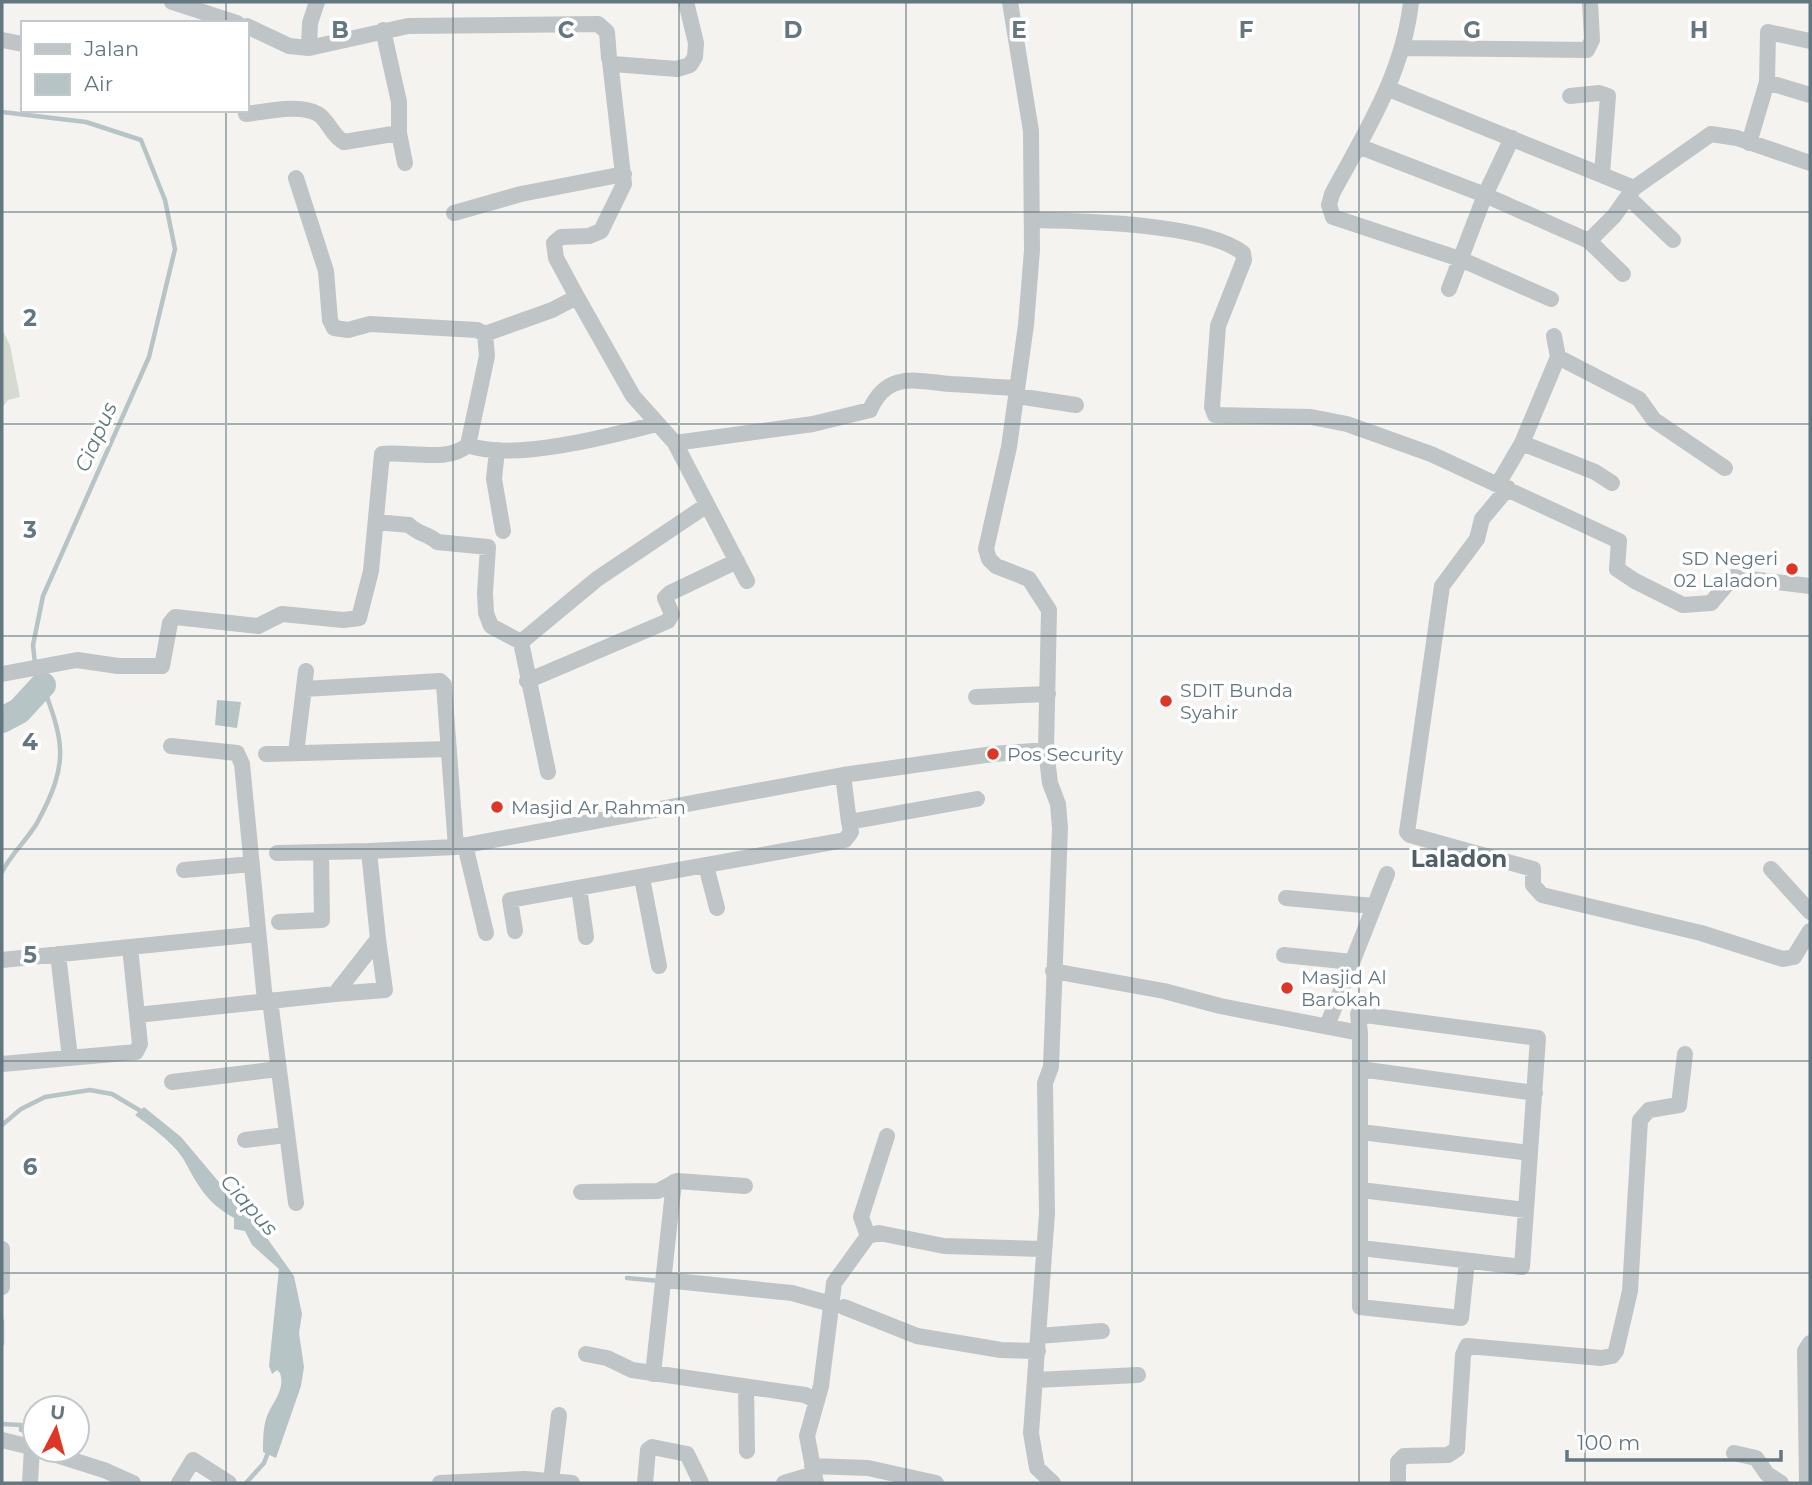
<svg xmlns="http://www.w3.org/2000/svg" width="1812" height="1485" font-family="Montserrat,sans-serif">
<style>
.green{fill:#d6dbd1}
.water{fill:#b6c4c6}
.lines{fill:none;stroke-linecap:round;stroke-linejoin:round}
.stream{stroke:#b6c4c6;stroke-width:4.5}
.river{stroke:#b6c4c6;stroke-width:26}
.minor{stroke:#bfc4c6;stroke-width:16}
.grid{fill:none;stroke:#637780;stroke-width:2;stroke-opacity:0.55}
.poi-dot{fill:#df3524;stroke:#fff;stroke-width:2.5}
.labels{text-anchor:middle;stroke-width:7;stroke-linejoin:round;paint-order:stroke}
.poi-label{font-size:19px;fill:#637780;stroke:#fff;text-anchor:start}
.water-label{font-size:21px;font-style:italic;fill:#5f7a7e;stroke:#fff}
.quarter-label{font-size:23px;font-weight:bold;fill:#515f66;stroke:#fff}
.grid-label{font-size:23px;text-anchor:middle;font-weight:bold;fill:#637780;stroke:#fff;stroke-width:7;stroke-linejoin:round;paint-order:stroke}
</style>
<rect width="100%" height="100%" fill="#f4f3f0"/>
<path class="green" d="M2,329l8,16 10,52 -12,3 -6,8z"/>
<path class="water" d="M217,700l24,2 -4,26 -22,-3z
M144,1107l37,30 59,70h5l15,15 5,1 4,7 -2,8 27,38 8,38 -3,19 5,34 -3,19 -25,72 -13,-6c0,-10 0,-23 3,-33 5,-16 20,-28 14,-46l-3,-3 -5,4 -3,-8 10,-97 -27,-24 -7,-14 -11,-2v-11c-27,-15 -36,-32 -50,-58 -9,-16 -34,-34 -49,-45z"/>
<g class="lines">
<path class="stream" d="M2,112l84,10 55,18 24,60 10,49 -26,108 -106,239 -10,49 2,19
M2,872c9,-18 25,-32 35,-49 36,-66 25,-84 1,-151
M2,1125l19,-16 24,-12 45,-7 22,4 32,19
M627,1278l33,3
M2,1344v-23
M2,1424l19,1v5l14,2
M246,1483l18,-20 5,-13"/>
<path class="river" d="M2,720l17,-9 24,-26"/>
<path class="minor" d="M172,2l65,21
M1010,2l21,129 1,119 -6,75 -17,122 -23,102 3,10 7,7 33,13 20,31 -3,140 4,33 8,21 2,24 -9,239 -6,16 2,130 -16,220 6,35 16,15
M1411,2c-8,72 -45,129 -79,192l-3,11 4,12 127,42 91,40
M247,26l42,20 20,2 99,-22 190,-2 9,8 2,26 4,6 64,5 13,-4 5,-8 1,-14 -10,-41
M383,30l16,72v31
M2,40l21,4
M309,48l1,-25 7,-21
M1404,48l183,2 5,-10 -2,-38
M1767,82l43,13
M1389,89l245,99
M1570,96l29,-3 9,3 -6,78
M246,114c19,-2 54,-11 72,0 11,7 14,22 26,28l55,-9 6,30
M1749,143l18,-61 1,-50 42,9
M1358,146l127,49 104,46 34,33
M296,178l30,93 4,49 4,8 14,2 22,-6 107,6 8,4 67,-24 25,-13 -21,-39 -2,-15 7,-6 28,-1 12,-5 23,-47 -14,-123
M1628,197l45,43
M454,213l67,-19 103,-20
M1032,220c49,1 173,3 211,33l1,7 -26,66 -6,81 3,8 96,2 36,7 84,30 188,87 -2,28 18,12 48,24 28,-2 22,-26 77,9
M1589,241l25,-25 20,-28 77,-54 26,4 73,25
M1449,289l36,-94 27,-57
M577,297l56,99 42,47 72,138
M485,334l2,22 -19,89c43,17 143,-9 188,-21
M1558,357l81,42 15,21 71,48
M1017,396l59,9
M675,443l138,-19 57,-14c17,-39 46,-29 80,-26 22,1 44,3 66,4
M1522,443l73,29 17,11
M497,450l-3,29 9,52
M1498,484l24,-41 36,-86 -4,-21
M1508,488l-26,31 -5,20 -35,47 -35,246 3,3 123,34v16l9,10 159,38 82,26 11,-2 16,-26
M376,522l33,3c8,9 21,9 28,17l51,5 -3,46 1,20 5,13 30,16
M2,674l75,-14 41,6h44l8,-43 5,-6 83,9 24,-12 61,6 16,-2 12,-47 11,-117c26,-3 66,9 86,-9
M527,681l141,-60 4,-7 -7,-16 5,-5 67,-32
M304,689l136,-8 4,4 12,162
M976,697l72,-3
M171,746l66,7 5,11 23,237
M296,753l10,-82
M266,754l183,-5
M548,772l-27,-130 76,-63 110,-74
M843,775l6,47
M465,845l21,88
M277,853l92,-2
M706,866l11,42
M1771,869l39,43
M184,870l68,-6
M642,878l17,88
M579,888l7,49
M1286,898l88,8
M279,922l43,-2 -1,-68
M515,931l-5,-31 335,-60 6,-8 -2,-10 128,-23
M58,954l12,104
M1284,955l68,7
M2,960l256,-26
M1053,971l111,20 56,15 140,27 -2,-19 180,24 -16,229 -161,-19
M335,994l50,-4 -7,-51
M270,1000l26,203
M137,1015l198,-21 43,-55 -9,-88 87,-4 387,-72 150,-21 53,-4
M1327,1026l60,-152
M1360,1033v274l101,11 6,-57
M2,1064l134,-12 4,-8 -10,-97
M1360,1069l175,24
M172,1082l106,-13
M1361,1132l169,21
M245,1140l41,-5
M1361,1190l165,20
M581,1192l77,-1 19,-10 68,5
M868,1236l-7,-19 26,-81
M2,1249v38
M665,1280l127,13 39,11
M844,1307l73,29 84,14 37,1
M1038,1336l64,-5
M586,1354l21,4 25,12 173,25 12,6
M653,1374l21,-192
M1036,1380l102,-5
M746,1388l1,63
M2,1440l33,8
M41,1450l63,20 29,13
M1734,1453l22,5 11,16 14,9
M812,1466l56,2 68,15
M551,1481l8,-66
M30,1483l2,-36
M179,1483l14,-23 36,23
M440,1483l85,-4 47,4
M645,1483l3,-33 4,-3 35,7 14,29
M784,1483l30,-9
M816,1483l-9,-47 14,-50 13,-103 34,-47 11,-3 65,13 99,3
M1398,1483v-21l6,-6 44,-1 9,-6 6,-94 4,-9 134,12 11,-2 4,-5 14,-60 10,-171 9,-10 30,-5 6,-51
M1807,1483l-2,-132 5,-8"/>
</g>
<path class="grid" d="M226,2v21M453,2v1481M679,2v1481M906,2v1481M1132,2v1481M1359,2v1481M1585,2v1481M226,110v1373M2,212h1808M2,424h1808M2,636h1808M2,849h1808M2,1061h1808M2,1273h1808"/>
<g class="poi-dot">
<circle cx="1792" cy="569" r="7"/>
<circle cx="1166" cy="701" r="7"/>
<circle cx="993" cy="754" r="7"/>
<circle cx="497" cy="807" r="7"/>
<circle cx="1287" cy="988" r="7"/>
</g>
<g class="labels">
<g class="poi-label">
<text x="1778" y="565" text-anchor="end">SD Negeri<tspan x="1778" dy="22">02 Laladon</tspan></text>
<text x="1180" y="697">SDIT Bunda<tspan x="1180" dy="22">Syahir</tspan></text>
<text x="1007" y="761">Pos Security</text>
<text x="511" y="814">Masjid Ar Rahman</text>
<text x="1301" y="984">Masjid Al<tspan x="1301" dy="22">Barokah</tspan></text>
</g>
<g class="water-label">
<text transform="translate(96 437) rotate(-66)" y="7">Ciapus</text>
<text transform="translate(249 1205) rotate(48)" y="7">Ciapus</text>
</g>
<g class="quarter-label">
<text x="1459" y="867">Laladon</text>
</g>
</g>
<g class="grid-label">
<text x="340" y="38">B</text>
<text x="566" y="38">C</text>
<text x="793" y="38">D</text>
<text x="1019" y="38">E</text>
<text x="1246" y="38">F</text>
<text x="1472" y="38">G</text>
<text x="1699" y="38">H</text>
<text x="30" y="326">2</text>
<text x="30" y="538">3</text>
<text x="30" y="750">4</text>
<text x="30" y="963">5</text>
<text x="30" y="1175">6</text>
</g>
<rect width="1812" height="1485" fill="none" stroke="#637780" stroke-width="7"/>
<rect x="21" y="21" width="228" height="91" fill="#ffffff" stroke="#c1c9cc" stroke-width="2"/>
<rect x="35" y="44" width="35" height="10" fill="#bfc4c6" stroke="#c1c9cc" stroke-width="2"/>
<text x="84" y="56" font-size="21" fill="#637780">Jalan</text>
<rect x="35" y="74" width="35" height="21" fill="#b6c4c6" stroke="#c1c9cc" stroke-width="2"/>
<text x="84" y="91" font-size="21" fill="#637780">Air</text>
<g transform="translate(56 1429) rotate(6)"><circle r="33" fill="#ffffff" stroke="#c1c9cc" stroke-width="2"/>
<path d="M0-5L12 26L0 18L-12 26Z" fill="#df3524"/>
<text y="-10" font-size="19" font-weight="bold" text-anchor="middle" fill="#637780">U</text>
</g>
<path d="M1567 1450v10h214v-10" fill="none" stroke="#637780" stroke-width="3.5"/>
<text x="1577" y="1450" font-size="21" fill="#637780" stroke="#ffffff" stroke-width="5" paint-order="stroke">100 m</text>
</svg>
